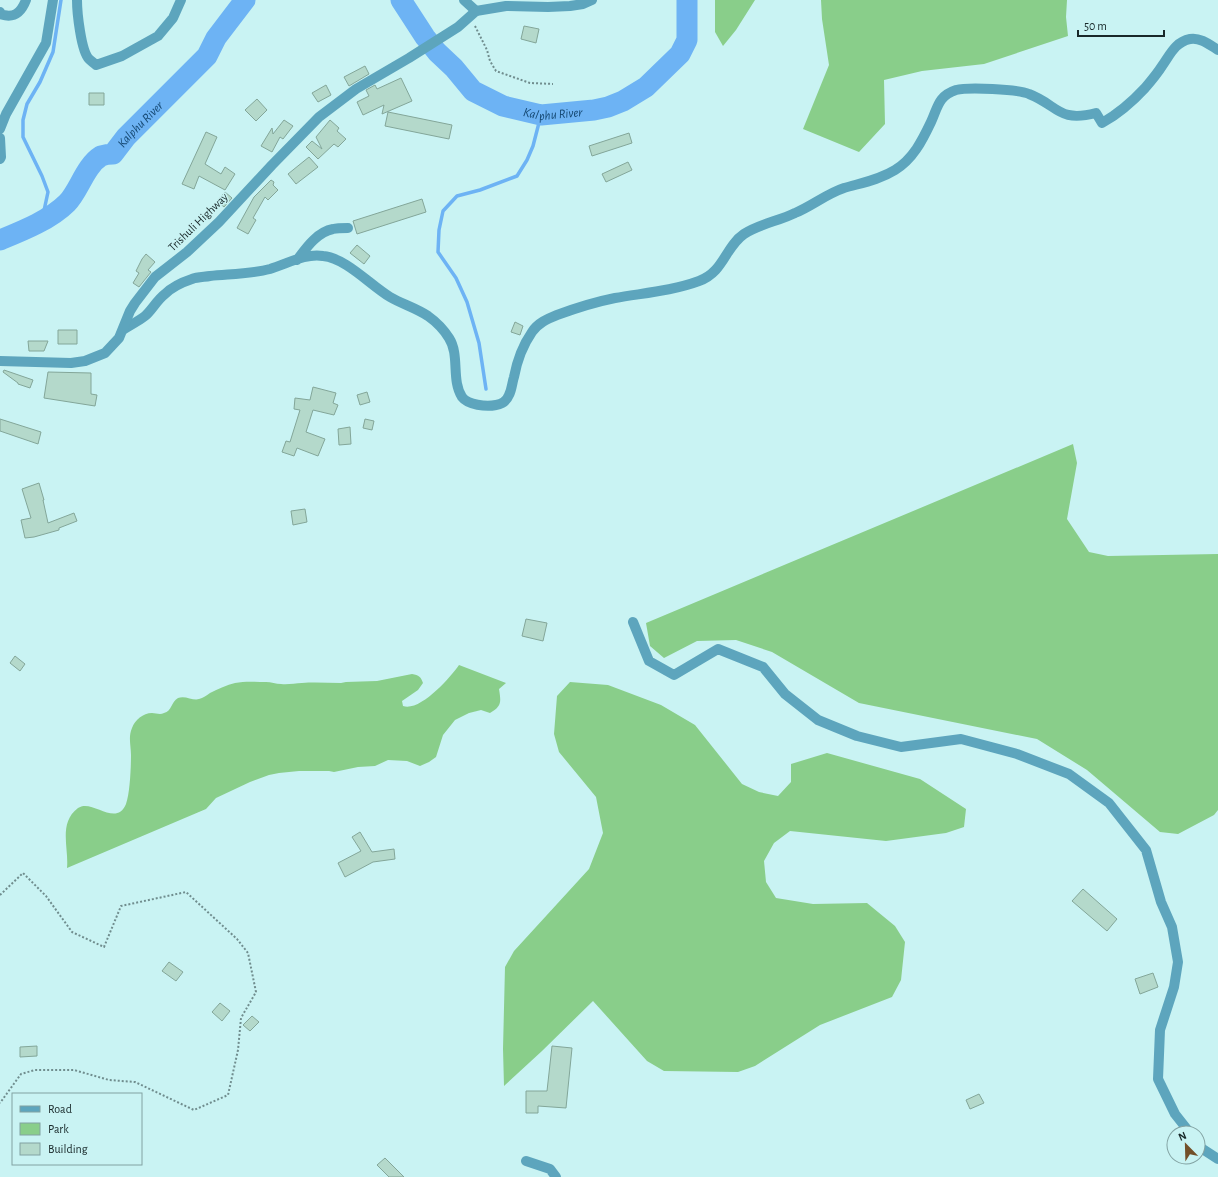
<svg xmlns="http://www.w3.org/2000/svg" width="1218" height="1177" font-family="'Alegreya Sans',sans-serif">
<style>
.green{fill:#89ce8a}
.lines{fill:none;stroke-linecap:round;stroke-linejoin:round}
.stream{stroke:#6db3f4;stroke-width:3.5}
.river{stroke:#6db3f4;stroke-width:21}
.building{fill:#b4d9cb;stroke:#83a699}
.path{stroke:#708d8e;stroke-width:2;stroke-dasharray:2 2;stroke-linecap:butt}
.minor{stroke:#5da5bd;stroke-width:10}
.tertiary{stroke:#5da5bd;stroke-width:10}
.labels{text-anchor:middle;stroke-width:3;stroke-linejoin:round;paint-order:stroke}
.street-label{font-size:12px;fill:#182829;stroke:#c9f3f3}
.water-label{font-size:13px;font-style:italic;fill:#154872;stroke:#c9f3f3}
</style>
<rect width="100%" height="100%" fill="#c9f3f3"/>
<path class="green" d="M715,0h40l-19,30 -13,16 -8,-14z
M821,0h246l-1,17 2,19 -84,28 -62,7 -38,9 1,44 -26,28 -56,-23 26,-64 -7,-46z
M1073,444l4,19 -10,56 22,33 19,4 110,-2v256l-4,5 -36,19 -18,-2 -73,-62 -50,-31 -178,-36 -87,-51 -36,-12 -39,1 -33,17 -14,-12 -4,-23z
M459,665l47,18 -7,6c2,13 3,17 -9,24l-9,-3 -12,3 -14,7 -12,15 -7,22 -7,5 -9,4 -13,-5 -19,-1 -13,6 -17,1 -24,5 -5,-1h-30l-20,2 -10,2 -19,7 -34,16 -10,11 -139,59c2,-20 -9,-45 11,-60 14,-10 38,20 48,-4 4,-11 5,-37 5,-49 0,-9 -3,-18 1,-27 3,-8 11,-15 20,-15 4,0 8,2 12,0 8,-2 7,-11 14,-15 7,-3 15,3 21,1 4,-1 8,-4 11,-6 8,-4 17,-8 25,-10 10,-2 21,-1 31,-1 5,0 10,2 15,2 7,1 14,-1 21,-1 13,-1 26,0 39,0l5,-1 31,-1 35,-7c7,1 9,3 11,9l-5,7 -16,11 1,5c17,6 47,-28 56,-41z
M570,682l38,3 53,20 34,20 47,59 17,8 19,4 13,-14v-18l36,-11 93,26 46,30 -2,18 -18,6 -60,8 -96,-10 -16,12 -10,18 2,21 10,16 37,6 54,-1 28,23 10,16 -4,38 -9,17 -72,28 -65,41 -17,6 -74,-1 -17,-10 -54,-60 -51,50 -38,35 -1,-37 2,-82 9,-16 75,-82 14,-36 -7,-36 -37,-45 -5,-18 3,-38z"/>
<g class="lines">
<path class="stream" d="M42,220l6,-28 -6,-16 -19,-39v-17l4,-16 13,-22 13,-30 8,-52
M486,389l-7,-46 -12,-41 -11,-24 -18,-26 1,-22 4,-19 14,-15 23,-6 37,-14 10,-16 6,-14 8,-31"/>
<g class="river">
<path id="s1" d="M401,0l24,37 12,15 17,16 19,23 30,15 38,9 53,-5 14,-3 15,-6 23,-14 34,-33 7,-14v-40"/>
<path id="s2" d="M0,240c22,-9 50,-20 67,-37 12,-12 18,-37 34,-47 3,-1 9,-2 12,-2l13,-17 81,-81 9,-18 29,-38"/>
</g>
</g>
<path class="building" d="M524,26l15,3 -3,14 -15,-4z
M365,66l4,8 -20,12 -5,-9z
M401,78l11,23 -30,13 2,-9 -21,10 -6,-13 12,-6 -3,-6 9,-5 2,4z
M326,85l5,10 -13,7 -6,-9z
M89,93h15v12h-15z
M257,99l10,11 -11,11 -11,-11z
M388,112l64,13 -3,14 -64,-13z
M284,120l9,6 -10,13 -3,-2 -8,15 -11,-6 11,-18 1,6z
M330,120l9,8 -2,3 9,8 -8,8 -4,-3 -16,15 -12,-12 6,-6 10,8 -6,-12z
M206,132l11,5 -12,27 16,10 4,-7 10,7 -10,16 -26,-14 -5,13 -12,-5z
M629,133l3,10 -40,13 -3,-10z
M309,157l9,10 -22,17 -8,-10z
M628,162l4,8 -26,12 -4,-8z
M271,180l3,2 -1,3 5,5 -10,10 -3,-3 -12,21 3,2 -8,14 -11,-6 17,-31z
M225,192l7,6 -8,9 -7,-6z
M422,199l4,13 -69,22 -4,-13z
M357,245l13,11 -6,8 -14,-11z
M146,254l9,8 -7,8 3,2 -12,15 -6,-4 6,-10 -3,-2 6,-12z
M515,322l8,4 -3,9 -9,-3z
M58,330h19v14h-19z
M28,341h20l-4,10h-15z
M4,370l29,10 -3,8 -12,-4v-1l-15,-11z
M48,372l43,1v21l6,1 -2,11 -51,-8z
M313,387l23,6 -3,10 5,2 -4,10 -21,-5 -7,22 19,7 -7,17 -21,-8 -3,8 -12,-4 4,-11 4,1 10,-32 -6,-1 1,-11 15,2z
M367,392l3,10 -10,3 -3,-10z
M0,419l41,13 -3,12 -38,-13z
M365,419l9,2 -2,9 -9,-2z
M350,427l1,17 -12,1 -1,-16z
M39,483l5,17h-1l5,23 26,-10 3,8 -18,7v2l-25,7 -9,1 -4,-18 10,-2 -9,-29z
M305,509l2,13 -14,3 -2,-14z
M526,619l21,4 -4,18 -21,-5z
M15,656l10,8 -5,7 -10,-8z
M360,832l12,20 22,-3 1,10 -22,3 -28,15 -7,-14 23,-12 -9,-14z
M1083,889l34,30 -10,12 -35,-30z
M169,962l14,10 -7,9 -14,-10z
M1153,973l5,14 -18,7 -5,-15z
M220,1003l10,8 -8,10 -10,-9z
M252,1016l7,6 -9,9 -7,-6z
M37,1046v10l-17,1v-10z
M552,1046l20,2 -6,60 -28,-2v7h-12v-22h21z
M979,1094l5,9 -14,6 -4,-9z
M385,1158l19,19h-15l-12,-12z"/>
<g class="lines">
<path class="path" d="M475,26l12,24 3,11 6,10 34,12 23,1
M0,895l23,-22 23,23 26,36 32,15 17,-41 65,-14 51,47 11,14 8,39 -15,26 -3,32 -10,45 -34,15 -59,-28 -26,-2 -35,-10h-39l-14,4 -21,29"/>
<path class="minor" d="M77,0c0,12 4,51 12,59 2,2 5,4 7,6l26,-9 36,-20 15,-18 8,-18
M464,0l12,11
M0,12v2c14,5 21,-1 26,-14
M0,129l6,-15 40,-71 7,-43
M0,138l1,19 -1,2
M297,260c9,-12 20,-28 36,-31 4,-1 10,-1 15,-1
M124,329c6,-4 15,-8 21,-13 7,-6 12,-16 20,-22 7,-7 18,-12 27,-15 5,-2 12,-2 18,-3 19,-2 41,-2 60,-7 17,-5 35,-16 53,-13 23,2 47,29 67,41 12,7 26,11 38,19 7,5 16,14 21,22 11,17 2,42 13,59 6,8 24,10 34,8 6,-1 11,-5 13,-10 3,-6 3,-12 5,-18 3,-16 9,-32 18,-45 6,-9 15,-13 25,-17 19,-7 38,-13 58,-17 28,-5 57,-7 84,-17 25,-9 26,-34 45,-47 15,-10 35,-13 51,-21 17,-7 31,-19 49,-25 17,-5 35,-8 51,-18 18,-11 27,-29 36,-48 7,-15 7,-26 25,-32 12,-3 61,-1 73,4 29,11 29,29 67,19l6,10c16,-9 31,-22 43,-35 6,-7 12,-14 17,-22 8,-11 13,-24 28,-27 10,-2 20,6 28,11
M633,622l16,39 25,14 44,-26 45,18 22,27 33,26 39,16 44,11 60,-8 56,15 52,20 40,29 37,47 15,52 11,25 6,35 -4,25 -14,43 -2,49 17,35 15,19
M1198,1143l3,5 17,11
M526,1161l24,8 6,8"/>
<path class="tertiary" d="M0,361l71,2 14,-2 20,-8 14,-15 11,-27 5,-8 20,-26 32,-25 32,-30 53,-57 47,-48 37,-28 53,-31 49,-31 18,-16 30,-5 42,1 22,-1 13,-2 9,-4"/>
</g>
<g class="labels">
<g class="street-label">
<text transform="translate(198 222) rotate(-44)" y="4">Trishuli Highway</text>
</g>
<g class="water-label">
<text dy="5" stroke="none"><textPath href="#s1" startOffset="201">Kalphu River</textPath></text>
<text dy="5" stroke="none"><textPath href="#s2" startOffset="188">Kalphu River</textPath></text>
</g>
</g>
<rect x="12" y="1093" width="130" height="72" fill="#c9f3f3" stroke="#82a2a2"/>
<rect x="20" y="1106" width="20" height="6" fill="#5da5bd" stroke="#82a2a2"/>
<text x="48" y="1113" font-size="12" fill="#182829">Road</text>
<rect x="20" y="1123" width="20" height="12" fill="#89ce8a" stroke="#82a2a2"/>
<text x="48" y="1133" font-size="12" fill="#182829">Park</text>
<rect x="20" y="1143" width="20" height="12" fill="#b4d9cb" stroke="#82a2a2"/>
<text x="48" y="1153" font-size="12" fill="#182829">Building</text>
<g transform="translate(1186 1145) rotate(337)"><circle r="19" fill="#c9f3f3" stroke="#82a2a2"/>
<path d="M0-3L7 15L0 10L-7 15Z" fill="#735029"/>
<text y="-6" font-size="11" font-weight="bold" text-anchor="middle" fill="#182829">N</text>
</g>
<path d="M1078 30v6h86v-6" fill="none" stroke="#182829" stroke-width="2"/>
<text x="1084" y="30" font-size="12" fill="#182829" stroke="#c9f3f3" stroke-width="3" paint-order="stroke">50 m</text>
</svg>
